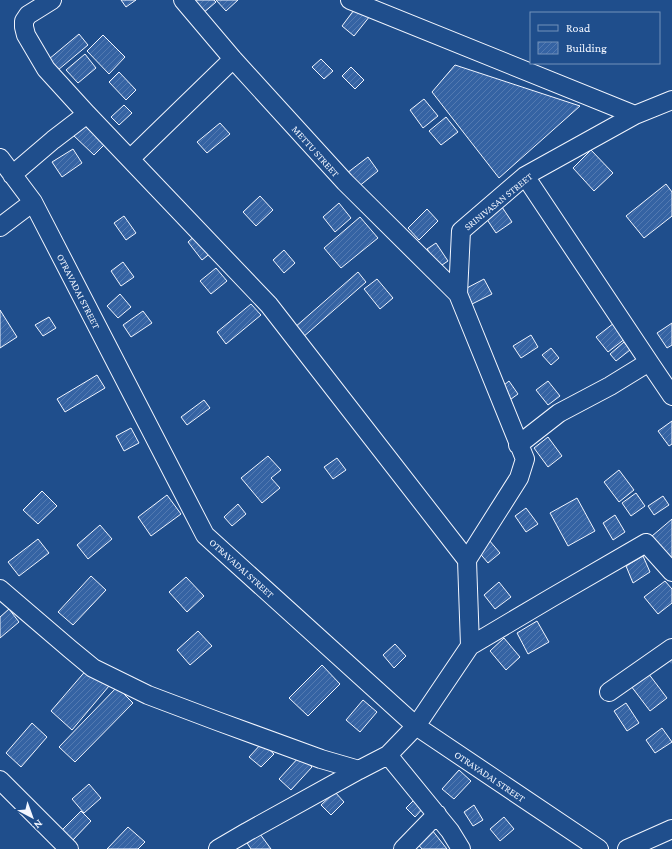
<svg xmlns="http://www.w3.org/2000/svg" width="672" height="849" font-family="'Crimson Pro',serif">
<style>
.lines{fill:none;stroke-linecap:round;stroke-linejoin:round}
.stream{stroke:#446ba0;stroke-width:5}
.building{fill:url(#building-hatch);stroke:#f2f6ff}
.minor-casing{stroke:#f2f6ff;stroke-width:20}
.minor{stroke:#1f4e8c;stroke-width:18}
.labels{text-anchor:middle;stroke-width:3;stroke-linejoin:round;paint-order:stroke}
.street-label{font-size:10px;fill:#f2f6ff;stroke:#1f4e8c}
</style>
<defs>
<pattern id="building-hatch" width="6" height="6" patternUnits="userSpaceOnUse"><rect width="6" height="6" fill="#3563a3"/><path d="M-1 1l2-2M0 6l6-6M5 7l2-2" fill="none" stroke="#537ab1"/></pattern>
</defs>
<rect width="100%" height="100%" fill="#1f4e8c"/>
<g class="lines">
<path class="stream" d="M672,660v1"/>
</g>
<path class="building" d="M121,0h15l-10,7z
M190,0h24l2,2 -14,12z
M216,0h22l-12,11z
M357,6l13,10 -16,20 -12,-10z
M79,34l9,11 -30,25 -9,-11z
M103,35l22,22 -16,17 -22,-23z
M85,54l11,14 -18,15 -12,-13z
M321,59l12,12 -9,8 -12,-12z
M455,65l125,41 -81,72 -67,-86z
M351,67l13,13 -9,9 -13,-13z
M119,72l17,18 -10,10 -17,-18z
M424,99l14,17 -15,12 -13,-18z
M124,105l8,8 -13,12 -8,-8z
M446,117l12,15 -17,13 -12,-14z
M220,123l10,11 -23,19 -10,-11z
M84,125l20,20 -10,10 -21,-20z
M73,149l9,14 -20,14 -10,-15z
M591,150l22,23 -19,18 -21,-23z
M368,157l10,14 -20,16 -11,-14z
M666,184l6,8v24l-28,22 -18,-22z
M260,196l13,14 -17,16 -13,-14z
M339,203l12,15 -16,14 -12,-15z
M502,207l10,15 -16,11 -10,-15z
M427,209l11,12 -19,19 -11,-12z
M124,216l12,17 -10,7 -12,-17z
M360,217l18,21 -37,30 -17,-20z
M197,234l15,18 -10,8 -14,-18z
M436,243l12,18 -9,6 -12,-18z
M284,250l11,13 -11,10 -11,-13z
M123,262l11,15 -13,9 -10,-15z
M216,268l11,13 -16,13 -11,-13z
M358,272l8,10 -64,56 -8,-10z
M377,279l16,19 -13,11 -16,-20z
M484,279l8,15 -20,10 -7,-15z
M120,294l11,13 -13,11 -11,-12z
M251,304l10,11 -35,29 -9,-12z
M0,310l17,27 -17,11z
M143,311l9,12 -21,14 -8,-12z
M49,317l7,11 -13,8 -8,-11z
M614,323l12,15 -18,14 -12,-15z
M672,323v22l-5,3 -10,-15z
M531,335l7,12 -17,11 -8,-12z
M624,342l6,8 -14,11 -6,-7z
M551,348l8,10 -8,7 -9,-10z
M97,375l8,13 -40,24 -8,-13z
M509,381l9,13 -11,8 -9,-12z
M548,381l12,15 -12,9 -12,-15z
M204,400l6,8 -23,17 -6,-8z
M672,421v23l-3,2 -11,-15z
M131,428l8,15 -15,8 -8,-15z
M548,437l14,19 -14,11 -14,-19z
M268,456l13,14 -10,8 9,10 -18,15 -21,-25z
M337,458l9,12 -13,9 -9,-12z
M619,470l15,20 -15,12 -15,-20z
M42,491l15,15 -19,18 -15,-14z
M636,493l9,13 -14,10 -9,-13z
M167,495l14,19 -30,22 -13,-19z
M663,496l6,9 -15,10 -6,-9z
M577,498l18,33 -27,15 -18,-33z
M238,504l8,10 -14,12 -8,-9z
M526,508l12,16 -12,8 -11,-16z
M615,515l10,17 -12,8 -10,-17z
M672,519v41l-20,-24z
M100,525l12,14 -24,20 -11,-14z
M38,539l11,14 -30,23 -11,-14z
M489,540l11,13 -12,10 -11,-13z
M643,556l7,16 -17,11 -7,-17z
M91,576l15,14 -33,35 -15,-13z
M186,577l18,19 -17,16 -18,-20z
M665,581l7,8v14l-14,11 -14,-17z
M499,582l12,15 -16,12 -11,-14z
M9,609l10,13 -19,16v-21z
M537,621l12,21 -21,12 -11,-21z
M198,631l14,15 -22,19 -13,-15z
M504,638l16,19 -14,13 -16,-19z
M395,644l11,12 -12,12 -11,-13z
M322,665l18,19 -32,32 -19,-18z
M88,668l21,18 -37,44 -21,-19z
M648,673l19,25 -17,13 -19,-25z
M117,687l16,16 -58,59 -16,-15z
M363,700l14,12 -17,20 -14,-12z
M626,703l13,20 -12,8 -13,-20z
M32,723l15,14 -26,30 -15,-14z
M662,728l10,14 -17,11 -9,-13z
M262,743l12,11 -13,13 -12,-10z
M300,756l12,11 -21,23 -12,-11z
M459,770l12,11 -17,18 -12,-10z
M89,784l12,14 -17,15 -12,-14z
M335,792l9,10 -13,13 -10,-10z
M417,797l8,9 -10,11 -9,-9z
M474,805l9,15 -10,6 -9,-14z
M81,811l10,10 -18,19 -11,-10z
M504,817l10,12 -14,12 -10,-12z
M128,827l17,15 -7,7h-31z
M432,830l15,19h-25l-6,-7z
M260,834l11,15h-20l-4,-6z"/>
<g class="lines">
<defs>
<path id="minor" d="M52,0l-24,15 -4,6v6l2,8 20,34 41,45 182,191 198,255
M183,0l50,59 112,123 113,112
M350,0l285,115
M0,158l33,44 172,333 211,191 183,123
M130,159l103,-100
M12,175l41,-35 34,-26
M525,176l124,186
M0,227l33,-25
M518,445l41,-32 51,-27 39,-24 23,34
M0,589l70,60 23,19 55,27 69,26 104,38 38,11
M470,646l81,-48 95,-55 26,29
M609,692l63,-44
M388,755l62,76 11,18
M0,780l69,69
M218,849l29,-17 112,-62 29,-15 28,-29 54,-80 -3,-86 52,-82 6,-19 -67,-165 3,-63 64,-55 110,-61 37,-15
M403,849l34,-35
M627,849l45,-20"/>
</defs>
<use href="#minor" class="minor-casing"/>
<use href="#minor" class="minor"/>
</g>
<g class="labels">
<g class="street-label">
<text transform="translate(316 151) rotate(48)" y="4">METTU STREET</text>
<text transform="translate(498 201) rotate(-39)" y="4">SRINIVASAN STREET</text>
<text transform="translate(79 291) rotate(63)" y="4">OTRAVADAI STREET</text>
<text transform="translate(242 568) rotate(42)" y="4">OTRAVADAI STREET</text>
<text transform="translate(490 776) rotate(34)" y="4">OTRAVADAI STREET</text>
</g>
</g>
<rect x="530" y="12" width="130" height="52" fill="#1f4e8c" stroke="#7391ba"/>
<rect x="538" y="25" width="20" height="6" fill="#1f4e8c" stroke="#7391ba"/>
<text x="566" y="32" font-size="12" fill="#f2f6ff">Road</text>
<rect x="538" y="42" width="20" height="12" fill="url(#building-hatch)" stroke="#7391ba"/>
<text x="566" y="52" font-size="12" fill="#f2f6ff">Building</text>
<g transform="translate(32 817) rotate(139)" stroke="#1f4e8c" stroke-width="3" paint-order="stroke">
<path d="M0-3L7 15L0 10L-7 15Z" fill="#f2f6ff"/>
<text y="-6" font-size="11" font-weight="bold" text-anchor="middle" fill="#f2f6ff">N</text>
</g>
</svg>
